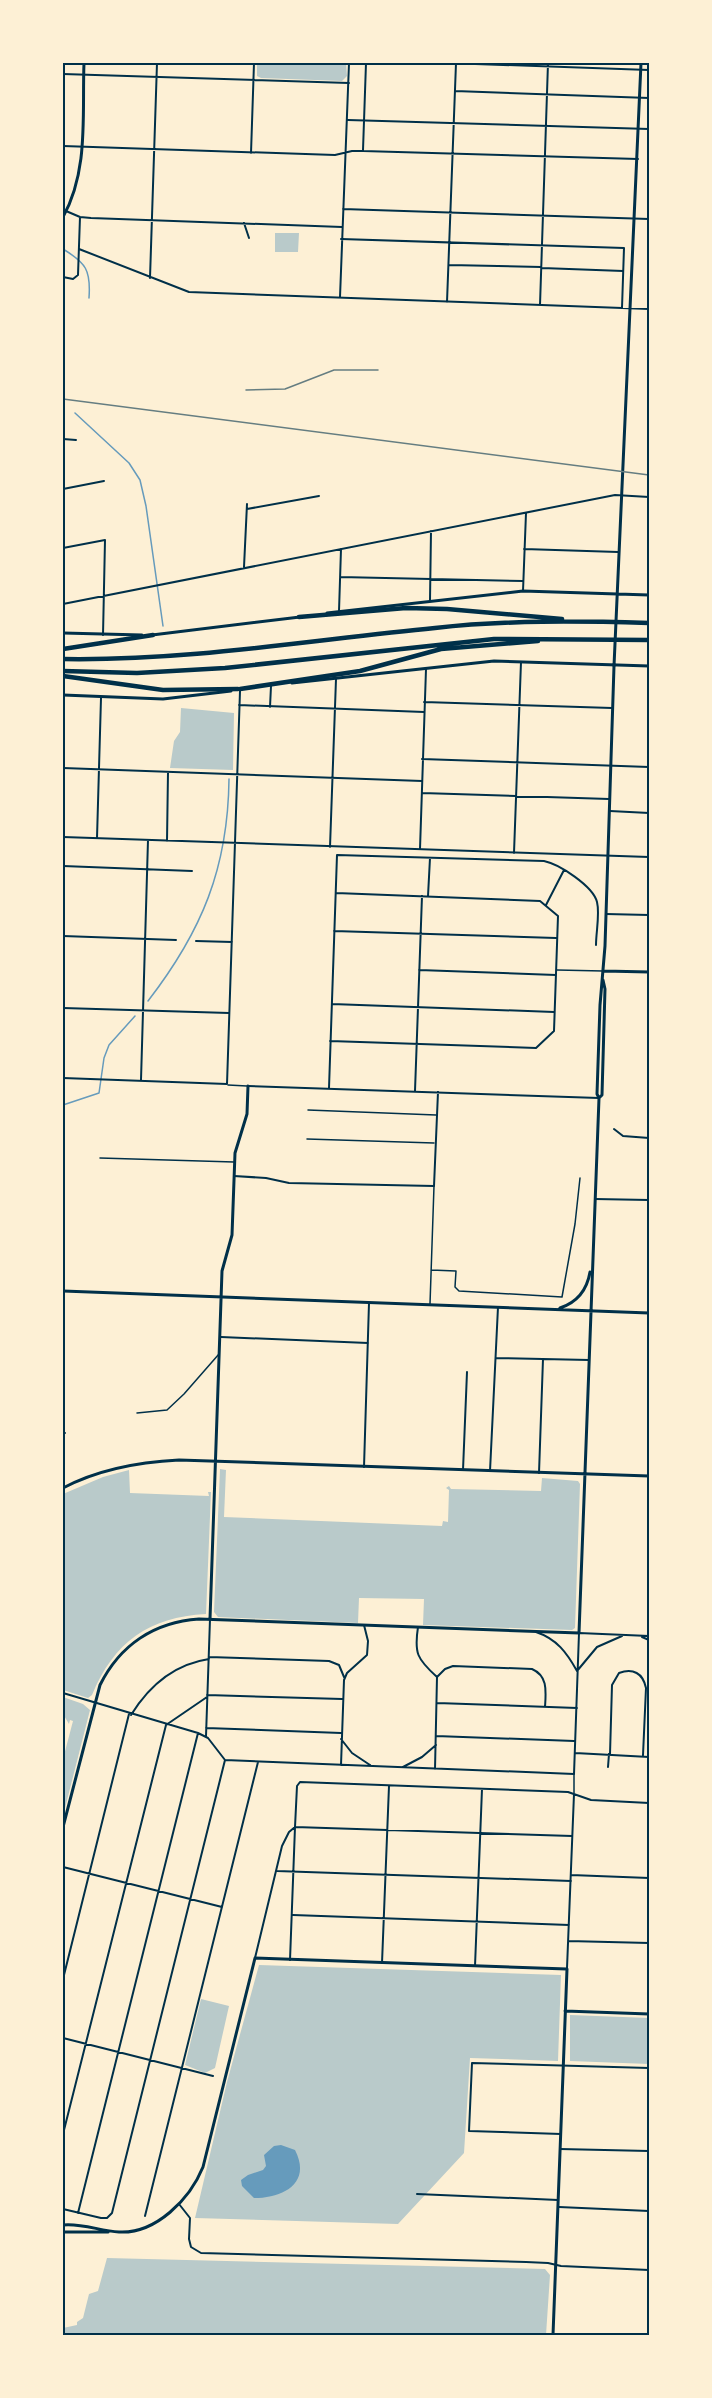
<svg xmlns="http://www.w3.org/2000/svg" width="712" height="2398" font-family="'Noto Sans',sans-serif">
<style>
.green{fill:#b9caca}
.water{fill:#669bbc}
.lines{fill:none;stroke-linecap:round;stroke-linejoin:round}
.stream{stroke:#669bbc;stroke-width:1.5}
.service{stroke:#003049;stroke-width:1.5}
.minor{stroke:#003049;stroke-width:2}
.tertiary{stroke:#003049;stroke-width:3}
.secondary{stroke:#003049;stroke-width:3}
.motorway{stroke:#003049;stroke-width:4.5}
.rail{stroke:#657d81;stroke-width:1.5}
.neatline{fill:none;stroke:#003049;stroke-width:2}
</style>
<rect width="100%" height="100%" fill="#fdf0d5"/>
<path class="green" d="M257,63h89l1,13 -5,5 -81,-3 -4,-2z
M275,233h24l-1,19h-23z
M181,708l53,5 -1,57 -63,-2 4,-27 6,-9z
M220,1469l6,1 -2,47 218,9 1,-5 5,1 1,-32 -3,-2 3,-2 2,3 90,2 1,-13 36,3 2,3 -5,144 -3,2 -149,-5 1,-26 -65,-1 -1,25 -140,-6 -4,-5z
M129,1470l1,23 79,3 -1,-4h3l-5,122c-57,3 -92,28 -114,81l-4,3 -25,-8v-196l40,-17z
M63,1697l20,7 7,6 -27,106v-57l10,-38 -3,-1 -1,4 -6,-10z
M259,1965l302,10 -3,86 -88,-3 -6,95 -66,71 -203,-6 32,-136z
M201,1999l28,7 -14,62 -10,5 -20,-8z
M570,2015l79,3v46l-79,-3z
M107,2258l438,11 5,6 -4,60h-483v-7l14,-3v-3l6,-4 6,-24 9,-3z"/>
<path class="water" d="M281,2145l14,5c17,33 -12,48 -41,48l-12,-12 -1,-6 7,-5 15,-5 3,-4 -2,-11 10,-9z"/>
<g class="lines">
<path class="stream" d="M63,249c23,14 28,21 26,49
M75,413l54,50 11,17 6,26 17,120
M148,1001c54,-70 80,-133 81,-222
M63,1105l36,-12 5,-35 5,-13 26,-29"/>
<path class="service" d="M557,970l46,1
M228,1085l19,1
M308,1110l128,5
M307,1139l127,4
M100,1158l134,4
M431,1270l25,1 -1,16 4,4 103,6 13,-73 5,-46
M430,1304l4,-118
M137,1413l30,-3 17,-16 35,-40
M574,1793v-19"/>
<path class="minor" d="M447,63l202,7
M63,74l286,9
M455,91l194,7
M348,120l301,9
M63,146l272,9 17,-4h11l275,8
M363,150l3,-87
M251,153l3,-90
M343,209l306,10
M66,211l14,6 11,1 251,9
M244,223l5,15
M341,239l283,9 -2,60
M79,249l110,43 460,17
M449,265l92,2
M542,268l81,3
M63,277l10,2 5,-4 2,-58
M150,278l7,-215
M340,297l9,-234
M447,302l9,-239
M540,305l8,-242
M63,439l13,1
M63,489l41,-8
M247,509l72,-13
M63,548l42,-8 -2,95
M524,549l94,3
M244,567l3,-63
M340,577l183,4
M523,591l3,-78
M430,600l1,-69
M63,604l552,-109 34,2
M339,611l2,-62
M424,702l188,6
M239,705l185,7
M270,707l1,-21
M422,759l227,8
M63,768l359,13
M422,793l187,6
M610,811l39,2
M63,837l586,20
M97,838l4,-140
M167,841l1,-69
M330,847l6,-168
M420,849l6,-180
M514,853l7,-191
M63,866l129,5
M428,896l2,-38
M546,905l18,-35
M606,914l43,1
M334,931l222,7
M63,936l113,4
M196,941l36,1
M419,970l137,5
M332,1004l222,8
M63,1008l166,5
M330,1041l206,7 18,-17 4,-115 -18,-15 -204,-8
M63,1078l164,6 13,-393
M141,1080l7,-240
M248,1086l351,12
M329,1088l8,-233 207,6c15,3 49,25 53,41 3,12 -1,30 -1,43
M415,1091l7,-195
M614,1129l9,7 26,2
M234,1176l32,2 23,5 145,3 4,-94
M595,1199l54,1
M221,1337l147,6
M496,1358l93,2
M63,1433h2
M364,1467l5,-164
M463,1470l4,-98
M490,1471l8,-164
M539,1473l4,-114
M418,1627c-4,26 -1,32 19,50l-2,92
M536,1632c21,7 31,21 41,39l20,-24 25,-11
M642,1637l7,3
M209,1657l120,4 10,4 5,12
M437,1677l8,-8 8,-3 79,3c16,7 14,22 13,38
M63,1693l135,40 10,5 17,22
M207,1695l135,4
M437,1703l140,5
M131,1715c18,-29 44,-51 78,-56
M206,1728l135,5
M206,1736l4,-117
M436,1736l138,5
M341,1739l11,14 18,12
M575,1753l74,4
M610,1754l2,-69 7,-12c14,-5 24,0 27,15l-3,67
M225,1760l349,14 5,-141 70,3
M341,1765l3,-85 3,-7 20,-18 1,-14 -4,-16
M403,1767l19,-10 14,-12
M608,1767l1,-13
M63,1867l159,40
M277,1871l294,10
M571,1875l78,3
M293,1915l276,10
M568,1941l81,2
M255,1958l27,-112 7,-14 6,-5 2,-41 3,-4 268,10 23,8 58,3
M290,1960l5,-133 277,9
M382,1963l7,-177
M475,1966l7,-177
M567,1968l7,-174
M63,1979l66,-265
M63,2038l150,38
M63,2134l103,-409 41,-28
M561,2134l-92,-3 3,-68 177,5
M560,2149l89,2
M417,2194l141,6
M179,2204l11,14 -1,21 2,8 10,6 325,9 22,1 13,3 88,4
M559,2207l90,4
M63,2209l38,9h6l5,-5 113,-453
M78,2213l120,-480
M145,2216l113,-454"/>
<path class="tertiary" d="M604,971l45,1
M599,1098l-2,-4 3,-89 5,-59 9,-280
M63,1291l586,22
M560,1308c18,-6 27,-18 30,-36
M63,1488c36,-19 75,-26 116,-28l470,16
M210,1619l12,-348 10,-36 3,-82 12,-39 1,-28
M63,1827l37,-142c20,-40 54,-63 99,-66l380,14 20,-535 3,-3 3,-106 -2,-9
M565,2011l84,3
M63,2225c19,-2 37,6 56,7 37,2 71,-33 84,-65l52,-209 312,11 -14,366
M63,2232h45"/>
<path class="secondary" d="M63,217c26,-47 19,-102 21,-154
M327,613l196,-22 126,4
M63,633l79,2
M152,635l148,-18
M614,666l27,-603
M292,683l202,-22 155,5
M63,695l100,4 68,-8"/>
<path class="motorway" d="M299,617l107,-9 41,1 115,10
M63,649l90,-14
M63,659c125,2 248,-19 372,-31 71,-8 143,-7 214,-5
M63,671l74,2 88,-5 269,-29 155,1
M63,676l100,14 75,-1
M240,689l120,-18 81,-22 97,-8"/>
<path class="rail" d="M246,390l39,-1 49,-19h44
M63,399l586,76"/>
</g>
<rect width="712" height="2398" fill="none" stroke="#fdf0d5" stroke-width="129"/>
<rect x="64" y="64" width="584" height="2270" class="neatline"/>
</svg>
